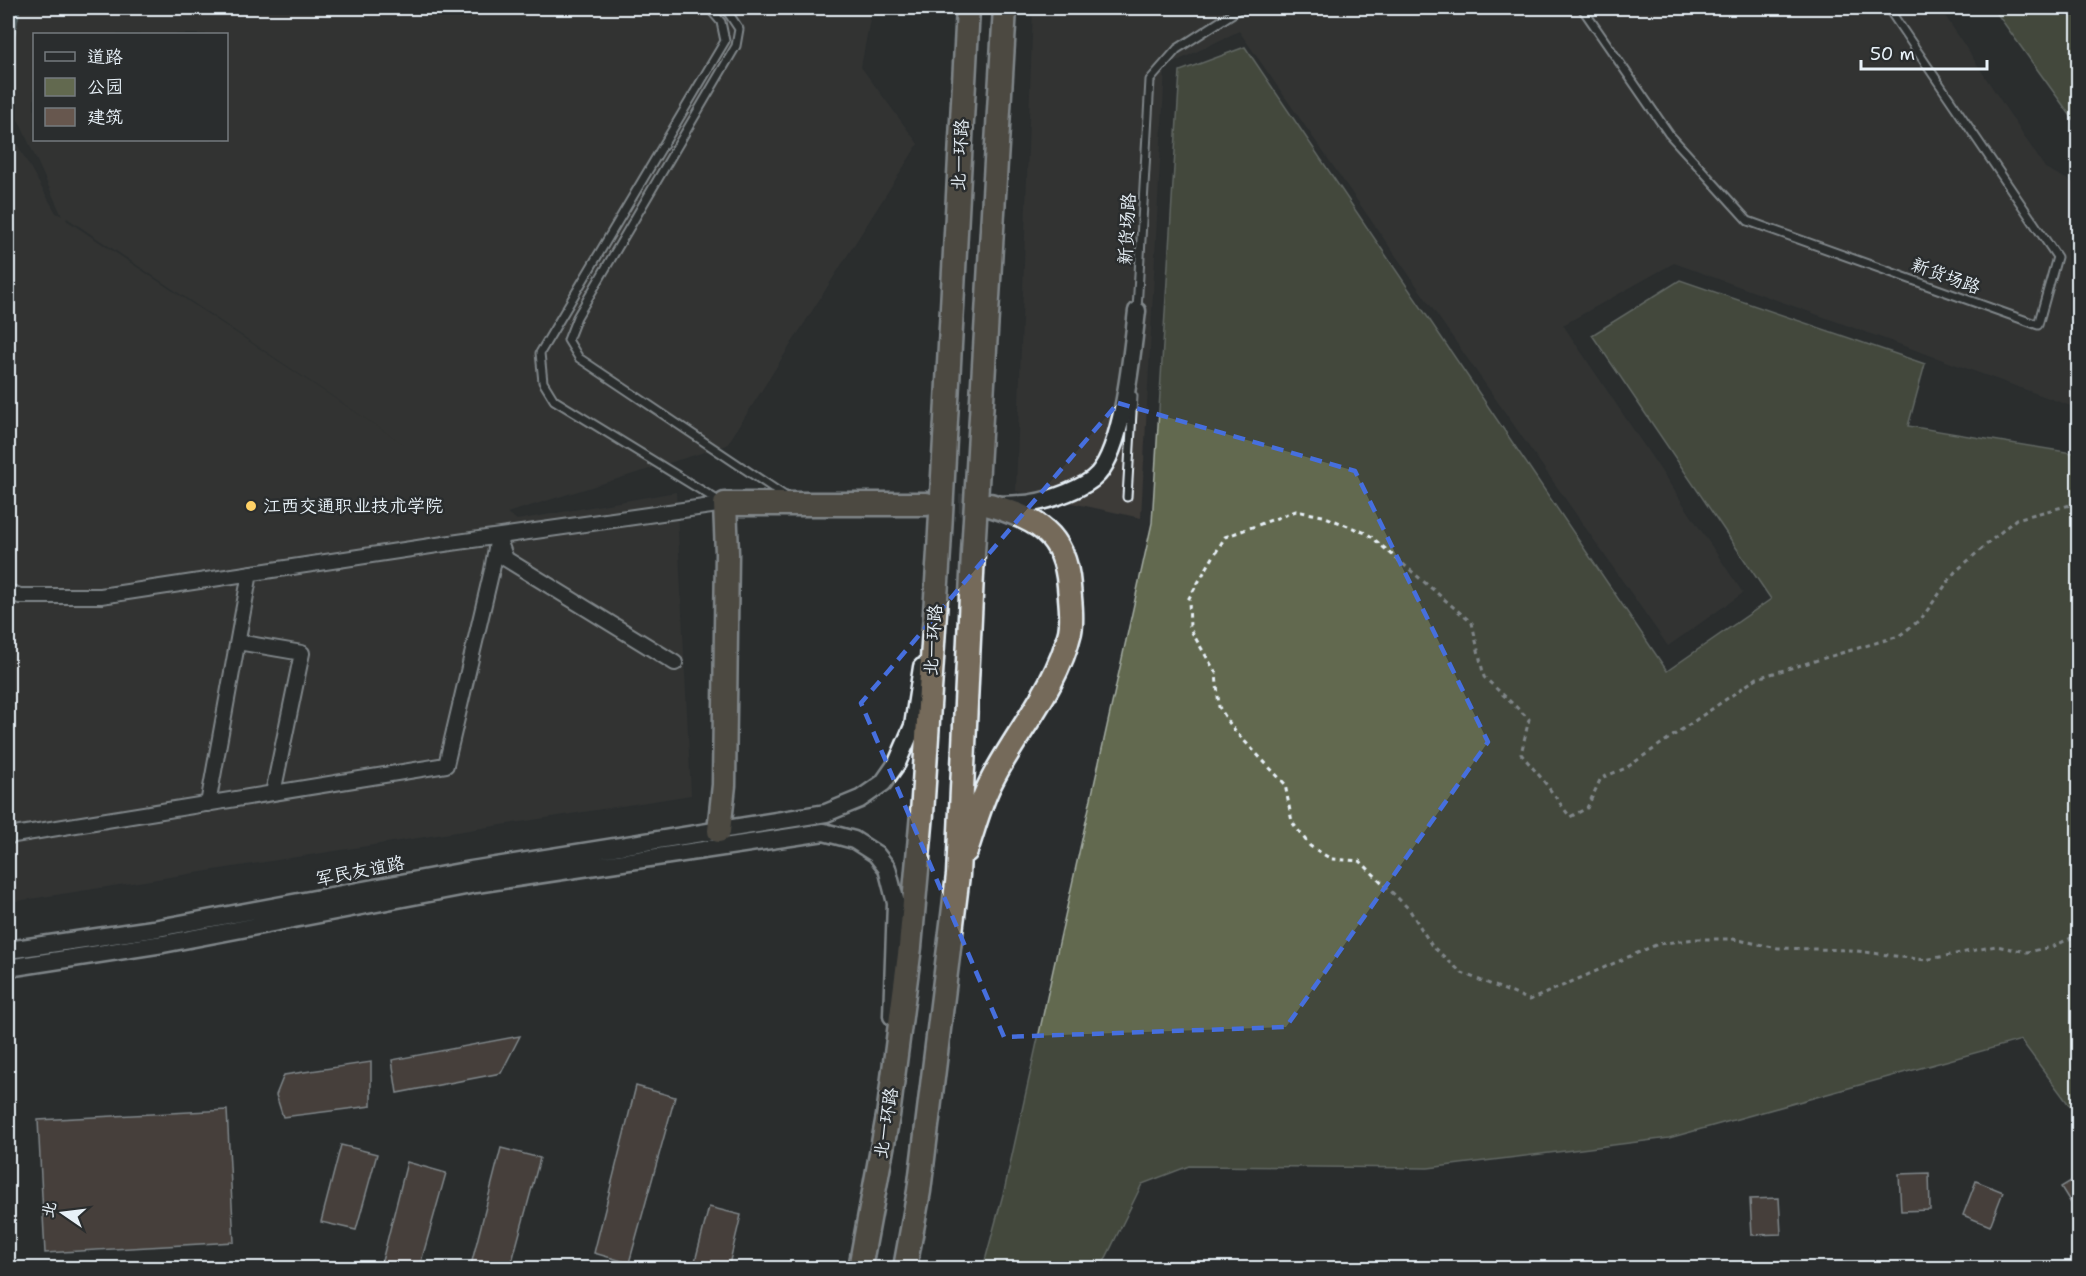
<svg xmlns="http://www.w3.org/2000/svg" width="2086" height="1276" font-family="'Shantell Sans','LXGW WenKai TC',sans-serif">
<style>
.built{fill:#3c3a38;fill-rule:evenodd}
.green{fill:#62694f;stroke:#a5ada4;stroke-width:1.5}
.water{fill:#49676a;stroke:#899ea3;stroke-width:1.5}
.building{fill:#67574e;stroke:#e8f1f8;stroke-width:1.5}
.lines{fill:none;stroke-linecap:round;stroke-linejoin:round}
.trunk-tunnel{stroke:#464a4c;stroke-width:22;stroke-dasharray:22 11;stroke-linecap:butt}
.service-casing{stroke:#e8f1f8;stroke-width:11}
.minor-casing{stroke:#e8f1f8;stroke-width:18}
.tertiary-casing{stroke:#e8f1f8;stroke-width:21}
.trunk-casing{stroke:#e8f1f8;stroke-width:27}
.path{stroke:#e8f1f8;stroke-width:3;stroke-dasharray:4.5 4.5;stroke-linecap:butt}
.service{stroke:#2a2d2e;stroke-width:7}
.minor{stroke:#2a2d2e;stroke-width:14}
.tertiary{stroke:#2a2d2e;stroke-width:16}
.trunk{stroke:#746a5a;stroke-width:22}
.marked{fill:none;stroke:#466fde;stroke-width:4.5;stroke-dasharray:12 8;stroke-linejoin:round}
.poi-dot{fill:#ffd166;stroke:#2a2d2e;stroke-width:2}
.labels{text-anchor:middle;stroke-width:5;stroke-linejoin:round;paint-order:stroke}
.street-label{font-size:18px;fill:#e8f1f8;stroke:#2a2d2e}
.poi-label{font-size:18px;fill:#e8f1f8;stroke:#2a2d2e;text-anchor:start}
</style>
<rect width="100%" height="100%" fill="#2a2d2e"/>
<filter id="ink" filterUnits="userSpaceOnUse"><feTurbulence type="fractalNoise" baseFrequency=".0167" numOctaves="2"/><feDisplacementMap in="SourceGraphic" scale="12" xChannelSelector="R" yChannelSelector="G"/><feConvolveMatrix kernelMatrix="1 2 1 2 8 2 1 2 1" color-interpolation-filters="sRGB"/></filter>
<g filter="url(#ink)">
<path class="built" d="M8,8h864l-11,59 57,77 -191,301 -220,68 10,7 159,-28 15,303 -680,107 -3,-2v-763l6,2 42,74 6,3 -43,-95 -11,-4zM34,34h192v106h-192zM67,218l338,227 -339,-225z
M1033,8h907l105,160 33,17v199l-7,22 -397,-143 -111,62 180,268 -75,53 -429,-615 -74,36 -24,451 -125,-27z"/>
<path class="green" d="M1993,8h85v116l-5,-5z
M1245,47l422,624 104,-72 -179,-264 88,-55 245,84 -17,62 164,27 6,-4v668l-57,-77 -352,98 -241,30 -239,-2 -47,18 -41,84h-118l22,-81 147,-664 28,-452z"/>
<path class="water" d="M8,8h12l-12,59z"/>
<path class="building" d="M520,1036l-19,37 -104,20 -5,-33z
M371,1062v44l-88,11 -7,-22 8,-20z
M636,1086l39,11 -46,166 -35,-10z
M227,1110l7,132 -189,11 -7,-133z
M341,1145l36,9 -21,76 -35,-8z
M501,1148l39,10 -30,111h-40z
M407,1162l39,11 -27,96h-39z
M1929,1173l1,37 -29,1 -2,-37z
M2079,1176v40l-18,-29z
M1976,1181l27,11 -13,34 -27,-11z
M1779,1198l2,36 -29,1 -2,-36z
M709,1207l32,8 -13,54h-35z"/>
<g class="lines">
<path class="trunk-tunnel" d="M926,504l64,1"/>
<defs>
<path id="service" d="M709,8l12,14 4,19 -185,312 3,29 11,18 168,103
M725,8l14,21 -3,17 -159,271 -9,23 11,18 209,140
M1582,8l87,126 79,87 290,104 19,-68 -169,-249
M1137,310l13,-230 27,-31 64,-41
M1127,497l6,-101"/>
<path id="minor" d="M8,592l12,4h81l343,-52 281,-40
M238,642l64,11 -29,140
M208,804l42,-231
M8,836l438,-71 46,-195 6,-33 8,22 169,104"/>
<path id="tertiary" d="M1000,505c10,-1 22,0 32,-2 18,-3 54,-15 66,-29 26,-29 34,-123 39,-163
M8,950l145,-21 318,-59 355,-57 34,-14 23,-16 14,-20 16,-37 9,-59
M8,968l155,-24 313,-60 348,-52 30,8 22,14 11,14 9,35 -4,113"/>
<path id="trunk" d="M719,831l5,-46 3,-232 -2,-49h201
M966,851c8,-23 14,-48 25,-69 25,-50 66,-94 79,-150 3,-14 0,-32 -1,-46 -4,-53 -33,-67 -79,-81
M860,1268l28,-152 22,-169 12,-133 17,-263 29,-543
M905,1268l14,-77 39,-316 15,-322 32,-545"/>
</defs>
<use href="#service" class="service-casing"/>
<use href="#minor" class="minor-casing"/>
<use href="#tertiary" class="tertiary-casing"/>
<use href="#trunk" class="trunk-casing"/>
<path class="path" d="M2078,503l-62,16 -61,53 -34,47 -22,17 -142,42 -131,90 -25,10 -14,30 -17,9 -27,-37 -22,-26 8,-35 -45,-42 -12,-54 -104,-89 -45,-18 -27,-5 -71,26 -36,61 1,31 26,44 3,34 15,23 51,54 7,38 18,24 21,13 29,2 49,48 23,37 30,27 68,27 128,-56 37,-5h38l45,9 72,2 75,10 71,-14 31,6 25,-5 19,-9 7,3"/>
<use href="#service" class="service"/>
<use href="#minor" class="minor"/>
<use href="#tertiary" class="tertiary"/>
<use href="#trunk" class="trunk"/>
</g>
</g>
<path d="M0 0H2086V1276H0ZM1118,403l237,68 133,271 -202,285 -282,10 -143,-334z" fill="#2a2d2e" fill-opacity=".55" fill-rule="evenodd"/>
<path class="marked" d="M1118,403l237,68 133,271 -202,285 -282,10 -143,-334z"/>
<circle class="poi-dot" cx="251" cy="506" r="6"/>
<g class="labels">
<g class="street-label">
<text transform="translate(960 155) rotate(-87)" y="6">北一环路</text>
<text transform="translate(1127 229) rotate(-87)" y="6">新货场路</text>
<text transform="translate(1946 276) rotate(20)" y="6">新货场路</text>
<text transform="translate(933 640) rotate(-86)" y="6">北一环路</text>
<text transform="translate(360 871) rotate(-11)" y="6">军民友谊路</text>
<text transform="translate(886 1123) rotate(-81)" y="6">北一环路</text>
</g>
<g class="poi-label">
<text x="263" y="512">江西交通职业技术学院</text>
</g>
</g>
<rect width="2086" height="1276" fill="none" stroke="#2a2d2e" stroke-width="30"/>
<rect x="15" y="15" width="2056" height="1246" fill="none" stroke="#e8f1f8" stroke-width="2" filter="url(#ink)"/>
<rect x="33" y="33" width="195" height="108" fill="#2a2d2e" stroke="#767b7f" stroke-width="1.5"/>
<rect x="45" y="52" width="30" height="9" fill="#2a2d2e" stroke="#767b7f" stroke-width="1.5"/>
<text x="87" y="63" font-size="18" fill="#e8f1f8">道路</text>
<rect x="45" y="78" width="30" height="18" fill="#62694f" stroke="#767b7f" stroke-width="1.5"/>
<text x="87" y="93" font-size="18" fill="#e8f1f8">公园</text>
<rect x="45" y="108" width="30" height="18" fill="#67574e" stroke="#767b7f" stroke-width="1.5"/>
<text x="87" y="123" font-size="18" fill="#e8f1f8">建筑</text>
<g transform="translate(63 1213) rotate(284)" stroke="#2a2d2e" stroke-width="4.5" paint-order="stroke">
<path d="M0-4.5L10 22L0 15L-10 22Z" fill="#e8f1f8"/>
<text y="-9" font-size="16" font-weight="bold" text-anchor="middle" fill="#e8f1f8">北</text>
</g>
<path d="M1861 60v9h126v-9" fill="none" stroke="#e8f1f8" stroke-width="3"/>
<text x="1870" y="60" font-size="18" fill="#e8f1f8" stroke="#2a2d2e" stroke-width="4.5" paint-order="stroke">50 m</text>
</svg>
